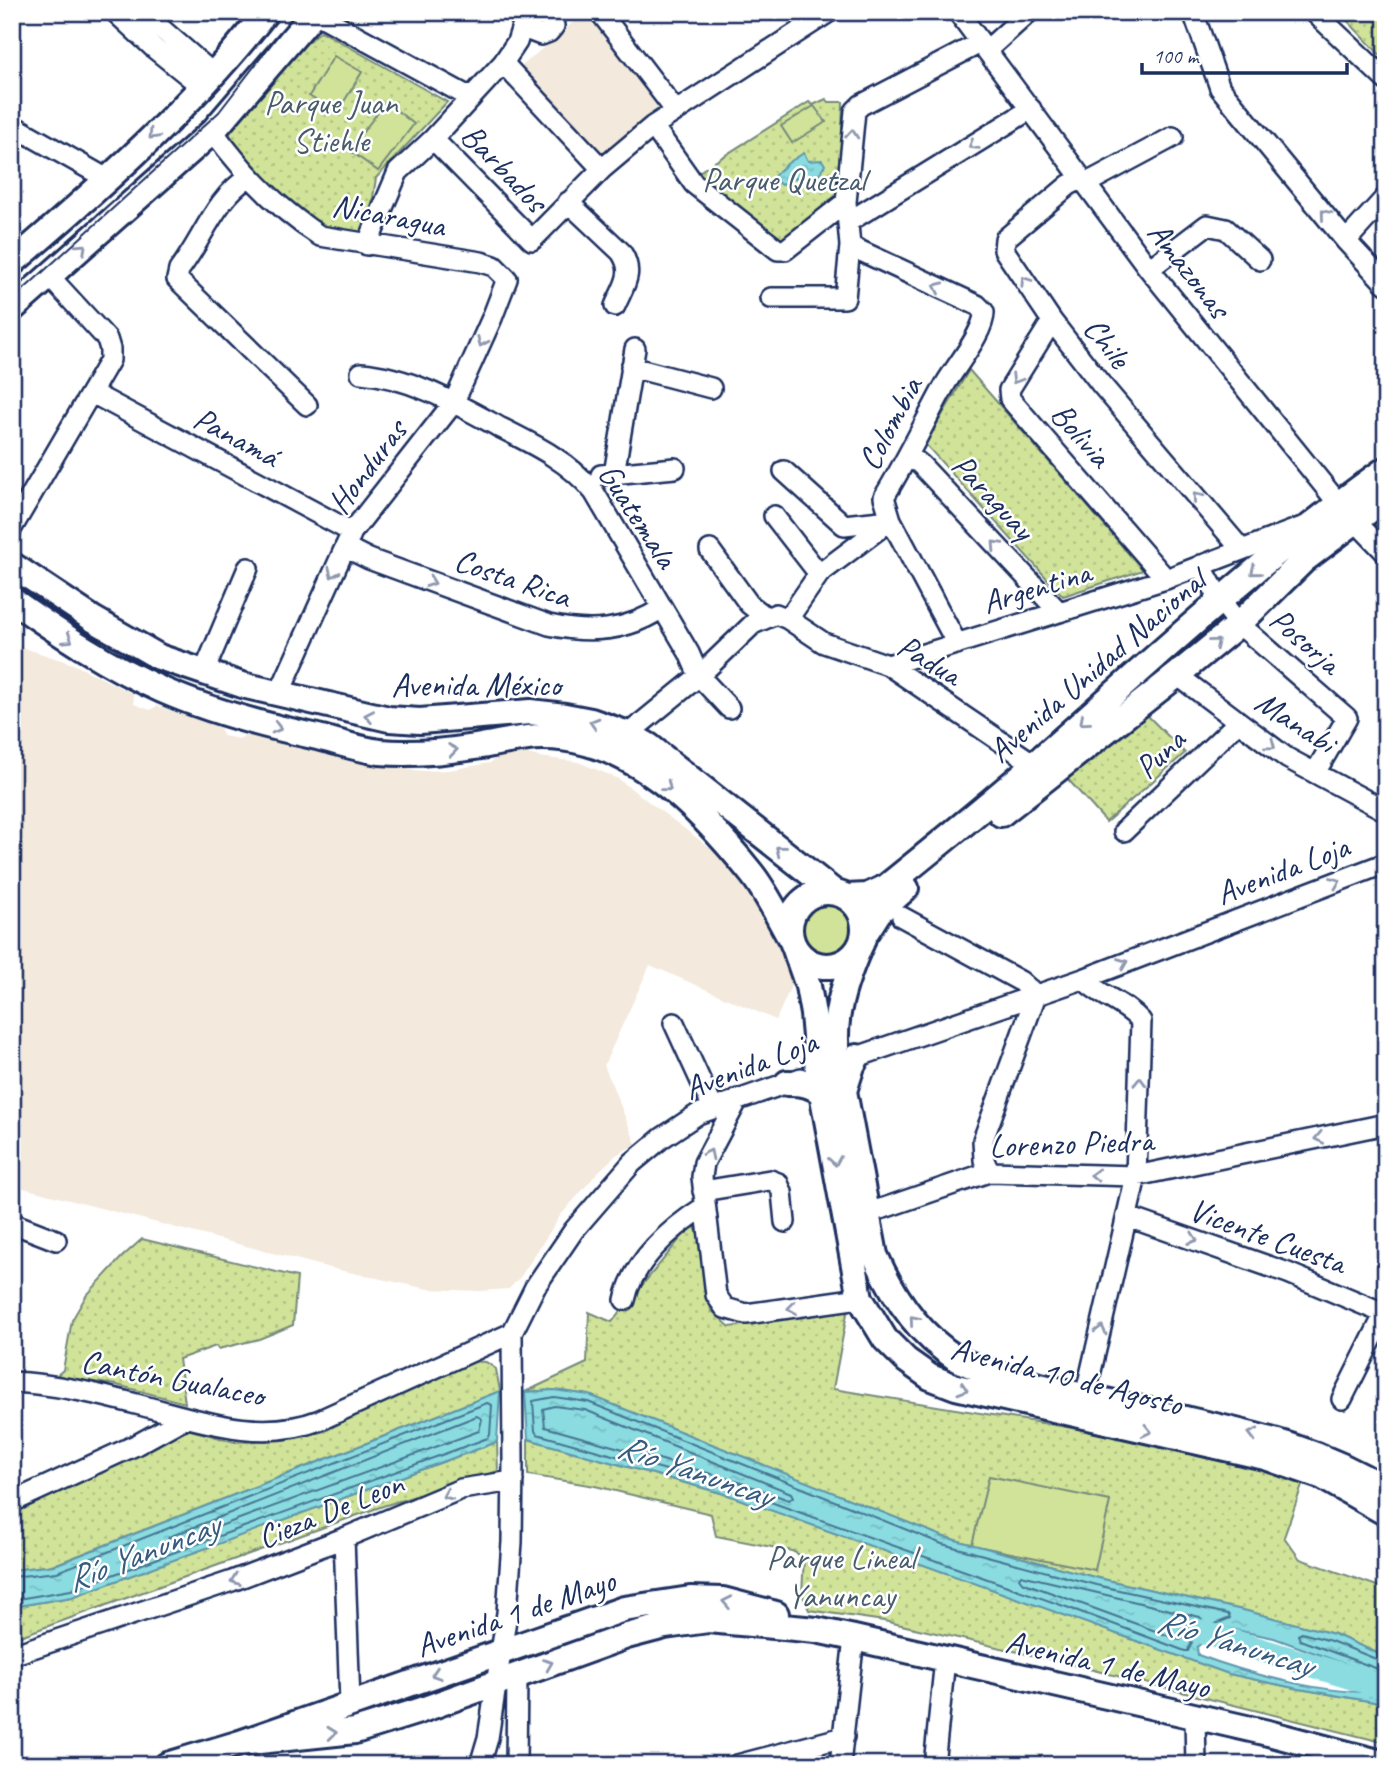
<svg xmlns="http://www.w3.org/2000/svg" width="1398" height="1777" font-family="Caveat,sans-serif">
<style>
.built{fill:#f3e9dc}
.grass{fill:url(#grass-dots);stroke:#76897b;stroke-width:2}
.garden{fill:#d0e398;stroke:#76897b;stroke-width:2}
.water{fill:url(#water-ripples);stroke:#5e97ad;stroke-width:2}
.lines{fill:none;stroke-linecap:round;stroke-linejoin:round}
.shore{stroke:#477492;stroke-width:2}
.river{stroke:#8adce1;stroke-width:24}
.minor-casing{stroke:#1b2f5e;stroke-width:24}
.major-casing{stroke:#1b2f5e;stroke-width:30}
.minor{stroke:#fff;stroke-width:19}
.major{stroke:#fff;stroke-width:24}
.tram{stroke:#1b2f5e;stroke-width:2}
.oneway{stroke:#8d97ae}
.labels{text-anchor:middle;stroke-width:5;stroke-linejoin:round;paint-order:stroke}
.park-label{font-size:33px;fill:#485c6c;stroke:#fff}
.street-label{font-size:33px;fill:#1b2f5e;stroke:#fff}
.water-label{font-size:35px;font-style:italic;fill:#375a7f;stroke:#fff}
</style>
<defs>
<pattern id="grass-dots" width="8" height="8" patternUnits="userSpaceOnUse" patternTransform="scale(1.75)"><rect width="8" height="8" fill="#d0e398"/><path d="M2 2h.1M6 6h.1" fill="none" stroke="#b2c385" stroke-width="1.8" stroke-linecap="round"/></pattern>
<pattern id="water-ripples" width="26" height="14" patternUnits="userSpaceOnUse" patternTransform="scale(1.75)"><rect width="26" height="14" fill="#8adce1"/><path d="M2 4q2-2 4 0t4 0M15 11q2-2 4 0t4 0" fill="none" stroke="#76bdc3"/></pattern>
</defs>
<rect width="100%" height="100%" fill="#fff"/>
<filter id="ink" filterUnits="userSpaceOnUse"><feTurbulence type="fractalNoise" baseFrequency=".0143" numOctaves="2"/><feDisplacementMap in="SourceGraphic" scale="14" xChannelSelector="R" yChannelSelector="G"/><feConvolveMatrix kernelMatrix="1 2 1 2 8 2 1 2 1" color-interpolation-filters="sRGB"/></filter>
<g filter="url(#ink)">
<path class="built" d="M585,12h5l78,91 -72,57 -81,-88z
M12,644l61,20 60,30 1,10 16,6 7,-4 63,22 3,8 16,3 8,-4 105,27 71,9 26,-1 41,-7 20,-14 29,8 39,5 39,16 109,82 29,34 19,36 20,49 -18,41 -126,-55 -46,100 32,79 -20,11 -17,16 -39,45 -39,60 -12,13 -29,2 -52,-2 -98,-21 -318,-83z"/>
<path class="grass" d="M1339,12h47v49z
M321,31l126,71 -71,76 -6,39 -8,20 -38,-10 -83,-67 -18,-27 75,-83z
M826,99l3,3h14l-3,96 -58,49 -83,-75 110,-70 4,3z
M969,370l174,200 -80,26 -138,-152z
M1145,713l40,40 -79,69 -40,-45z
M693,1223l7,15 11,72 19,17 118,-19 -15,81 301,49 170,42 -20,57 16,22 83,29 3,9v60l-52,-23 -87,-23 -149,-33 -154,-41 -355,-142 -35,-5 -29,2 62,-29 2,-51 23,10z
M142,1239l155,38 -4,48 -34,14 -41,10 -2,-3 -37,13 6,44 -68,-18 -62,-8 8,-7 9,-50 14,-24 36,-39z
M470,1361l16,1 10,7 4,22 -446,174 -42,5v-60l67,-27 101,-56 55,15 50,-2 40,-9 94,-49z
M528,1439l200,56 501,179 65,14 92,16v39l-333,-83 -169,-39 -75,-11 -7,-16 2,-37 -12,-6 -76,-15 -5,-22 -116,-28 -67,-11z
M497,1442l1,29 -115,35 -371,133v-32l60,-10z"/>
<path class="garden" d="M334,56l28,16 -25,41 -28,-17z
M386,102l28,22 -36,47 -29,-21z
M814,106l12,16 -34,21 -11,-17z
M795 929a31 31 0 1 1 62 0a31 31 0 1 1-62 0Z
M989,1476l121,25 -15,69 -123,-25z"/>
<path class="water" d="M804,153l4,8 14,-1 3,5 -9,14 -12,4 -8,-5 -15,7 -9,-7 16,-15z
M554,1390l35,5 355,142 154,41 149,33 87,23 52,23v22l-112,-41 -48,-10 -9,2 -20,17 1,8c51,19 134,42 188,36v13l-92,-16 -65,-14 -501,-179 -200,-56 -3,-47z
M500,1391l-3,51 -425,155 -60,10v-37l43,-5z"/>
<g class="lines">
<path class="shore" d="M554,1397l34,5 354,142 154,41 132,29 2,4 -17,7 -21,17 -4,9h-3l-96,-36 -358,-127 -194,-54 -2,-3 -2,-30z
M554,1406l31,4 206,83 2,4 -4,3 -56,-20 -188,-53 -2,-18z
M477,1416l5,3 -3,12 -308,113 -4,-2 2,-5z
M1021,1575l179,42 3,4 -23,19 -158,-58 -3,-4z
M12,1577l45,-5 430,-169 5,2 -2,30 -2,3 -417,152 -59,10
M1386,1663l-55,-22 -29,-8 -4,2 2,5 86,32"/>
<path class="river" d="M1179,1625l207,63"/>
<defs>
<path id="minor" d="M115,12l40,37 46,37
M142,12l70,61
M600,12l75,98
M958,12l191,257 189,234 48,50
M1193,12l27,76 126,153 40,43
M1314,12l72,68
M315,13l156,85
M526,15l-1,7 3,8 13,5 8,-3 5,-6 -2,-14
M987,50l42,-38
M503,63l99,106
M12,125l97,55
M653,126l41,58 84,66h7l61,-48
M213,131c29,40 65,78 107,105l161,26 13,4 13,13 -15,39 -38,84 -102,130 -73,162
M433,139l99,101 70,-71 51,-43 176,-114
M249,177c-34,21 -46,62 -70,93l-2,9 130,126
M1081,179l-12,6 -64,54 -1,11 48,71 48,62 141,166
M1085,184l88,-47
M568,202l53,50c14,21 3,33 -6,54
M848,222l183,-113
M1346,241l40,-44
M367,245l31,-73 35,-33 70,-76 14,-21 8,-25 -3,-5
M850,246l127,59 7,7c1,19 -28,54 -38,71 -21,38 -39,77 -62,114l7,23 66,124
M1149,269l58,-44 19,4 34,31
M771,298h74l5,-52 -4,-44 9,-91 6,-6 119,-62
M1052,321l-43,69 1,9 156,180
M631,367l80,21
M361,373c50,4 96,31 140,55 34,17 69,34 93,64l95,161 10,23 30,32
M92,393l260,139
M910,456l11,9 138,147
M784,471l60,54 46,-5
M614,474l21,-125
M601,475l74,-7
M774,516l45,58
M12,528l98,-168v-11l-3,-10 -57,-62
M345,547l24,12 180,66c40,9 78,7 113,-17
M710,550l39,54 17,13
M1201,565l19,35 19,24 108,94 -32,55
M788,619l31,-45 72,-54
M888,665l278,-86 136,-52
M204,672l44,-104
M1177,675l110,83 99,53
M620,744l8,-10 71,-58 54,-52 23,-10 12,5 36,24 64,22 146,99
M1124,831l114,-109
M902,917l118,64 16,14
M674,1023l39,85
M845,1061l238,-82 303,-116
M738,1099l-34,64 -2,14 14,118 9,13 21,6 114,-16
M989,1172l-5,-12 -1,-20 53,-145
M703,1191l67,-11 8,3 4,9 3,30
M853,1216l31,-8 105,-36 147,4 250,-52
M1128,1217l160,56 98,41
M12,1223l44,17
M625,1300c8,-39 46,-72 79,-93
M12,1382c44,2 86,12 128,23 59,15 120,38 180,15l192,-87
M1342,1399l43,-86
M1082,1410l54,-234 5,-155c-16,-18 -41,-25 -58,-42
M12,1502l124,-57 49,-27
M344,1538l6,165
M12,1655l220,-74 112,-43 117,-49 52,-8
M1195,1718l1,47
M480,1765l8,-27 19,-125 5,-71 1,-81 -1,-128 23,-46 39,-57 58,-67 30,-25 36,-24 103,-36
M516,1765l1,-89
M737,1765l107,-28
M840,1765l14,-127
M934,1765l11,-106"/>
<path id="major" d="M12,263c90,-77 181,-157 254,-251
M12,309l201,-178 102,-119
M12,565l81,54 66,38 83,28 147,34 31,2 110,-9 35,4 26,5 37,13 21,12 185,146
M12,600c48,34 96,66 150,90 48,21 100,35 151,46 22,5 45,13 67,16 32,3 63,0 95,-5 22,-3 45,-10 68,-10 88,0 158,73 209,137 15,19 26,43 38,64
M1001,814l176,-139 62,-51 65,-64 82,-62
M790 929a37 37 0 1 1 74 0a37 37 0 1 1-74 0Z
M846,897l21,-1 19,-9c51,-41 102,-82 151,-125 114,-100 225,-205 349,-293
M863,937l16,-25 27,-24
M859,948c-22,51 -31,88 -15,143l31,164c18,41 43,79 81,103 17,10 38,15 57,22 55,13 111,25 167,38 75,17 139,30 206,72
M795,949l13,37 5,28 5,57 42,227 25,41 21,21 24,17 26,10 309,70 58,20 63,36
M787,1083c15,0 24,1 36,11
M844,1091l8,-25 5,-9
M240,1743l115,-12 64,-20 208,-75 38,-10 43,-6 108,10 38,8 414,95 118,31
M167,1765l73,-22 384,-134 66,-10 33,1 53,14"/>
</defs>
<use href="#minor" class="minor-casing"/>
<use href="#major" class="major-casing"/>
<use href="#minor" class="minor"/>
<use href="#major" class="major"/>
<path class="tram" d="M12,300l207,-188 77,-100"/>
</g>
<defs><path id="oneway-chevron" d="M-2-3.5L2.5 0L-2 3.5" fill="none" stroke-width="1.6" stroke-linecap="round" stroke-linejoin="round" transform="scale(1.75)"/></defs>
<g class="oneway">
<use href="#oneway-chevron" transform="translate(852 134) rotate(-85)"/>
<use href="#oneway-chevron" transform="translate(153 135) rotate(134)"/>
<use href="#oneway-chevron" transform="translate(973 145) rotate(148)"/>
<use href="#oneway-chevron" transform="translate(1325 214) rotate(-130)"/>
<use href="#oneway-chevron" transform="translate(82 248) rotate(-42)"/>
<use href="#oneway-chevron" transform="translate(1025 281) rotate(-124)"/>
<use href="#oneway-chevron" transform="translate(938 287) rotate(-155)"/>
<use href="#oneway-chevron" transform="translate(482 342) rotate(114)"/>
<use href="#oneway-chevron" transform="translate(1016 379) rotate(122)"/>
<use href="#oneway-chevron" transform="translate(1197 497) rotate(-130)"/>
<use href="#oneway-chevron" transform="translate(996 545) rotate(-133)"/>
<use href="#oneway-chevron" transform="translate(1255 571) rotate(141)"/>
<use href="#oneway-chevron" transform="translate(333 573) rotate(115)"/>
<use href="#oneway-chevron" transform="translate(431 582) rotate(20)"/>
<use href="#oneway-chevron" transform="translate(68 639) rotate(32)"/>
<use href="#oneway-chevron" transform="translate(1215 643) rotate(-40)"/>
<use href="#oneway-chevron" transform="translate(369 716) rotate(-169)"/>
<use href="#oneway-chevron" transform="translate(1084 721) rotate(139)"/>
<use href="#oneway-chevron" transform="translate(594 723) rotate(-164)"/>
<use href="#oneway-chevron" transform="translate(277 728) rotate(15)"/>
<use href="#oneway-chevron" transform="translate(1271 745) rotate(37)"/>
<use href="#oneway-chevron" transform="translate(453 750) rotate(-8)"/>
<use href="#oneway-chevron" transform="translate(667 787) rotate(39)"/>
<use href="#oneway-chevron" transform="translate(780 850) rotate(-141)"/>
<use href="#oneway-chevron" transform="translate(1336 882) rotate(-21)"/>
<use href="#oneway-chevron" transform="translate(1123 963) rotate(-22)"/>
<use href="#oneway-chevron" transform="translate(1140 1082) rotate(-89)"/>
<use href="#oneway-chevron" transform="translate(1319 1138) rotate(168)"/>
<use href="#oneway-chevron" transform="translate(709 1154) rotate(-64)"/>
<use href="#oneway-chevron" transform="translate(835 1161) rotate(81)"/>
<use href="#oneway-chevron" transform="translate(1095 1175) rotate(-178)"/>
<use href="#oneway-chevron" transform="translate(1193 1239) rotate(19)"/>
<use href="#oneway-chevron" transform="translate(792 1308) rotate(172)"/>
<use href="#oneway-chevron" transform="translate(914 1320) rotate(-131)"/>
<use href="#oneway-chevron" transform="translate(1101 1330) rotate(-76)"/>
<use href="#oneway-chevron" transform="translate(963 1389) rotate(17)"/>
<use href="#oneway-chevron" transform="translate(1147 1431) rotate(13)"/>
<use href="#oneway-chevron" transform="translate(1253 1434) rotate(-166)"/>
<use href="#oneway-chevron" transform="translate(447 1495) rotate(156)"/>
<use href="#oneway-chevron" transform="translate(235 1580) rotate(160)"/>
<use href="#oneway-chevron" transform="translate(727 1602) rotate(-169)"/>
<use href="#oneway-chevron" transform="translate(548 1664) rotate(-22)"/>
<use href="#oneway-chevron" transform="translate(436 1674) rotate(162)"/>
<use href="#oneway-chevron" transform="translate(332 1733) rotate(-6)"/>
</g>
</g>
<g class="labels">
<g class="park-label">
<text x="331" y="114">Parque Juan<tspan x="331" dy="38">Stiehle</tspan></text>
<text x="784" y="191">Parque Quetzal</text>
<text x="841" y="1569">Parque Lineal<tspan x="841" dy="38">Yanuncay</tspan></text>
</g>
<g class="street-label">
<text transform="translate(505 167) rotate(46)" y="12">Barbados</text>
<text transform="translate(389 214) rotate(11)" y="12">Nicaragua</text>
<text transform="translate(1190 269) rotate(52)" y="12">Amazonas</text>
<text transform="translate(1108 342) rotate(52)" y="12">Chile</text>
<text transform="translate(889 423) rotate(-62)" y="12">Colombia</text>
<text transform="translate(1082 434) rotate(49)" y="12">Bolivia</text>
<text transform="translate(237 436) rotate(28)" y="12">Panamá</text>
<text transform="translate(366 466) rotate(-53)" y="12">Honduras</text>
<text transform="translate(994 496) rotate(47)" y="12">Paraguay</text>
<text transform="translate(639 515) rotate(57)" y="12">Guatemala</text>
<text transform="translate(513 577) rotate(19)" y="12">Costa Rica</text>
<text transform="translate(1036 586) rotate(-17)" y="12">Argentina</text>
<text transform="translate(1306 640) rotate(41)" y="12">Posorja</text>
<text transform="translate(930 659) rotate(31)" y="12">Padua</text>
<text transform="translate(1096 665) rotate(-41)" y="12">Avenida Unidad Nacional</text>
<text x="476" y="696">Avenida México</text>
<text transform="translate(1296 721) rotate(33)" y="12">Manabi</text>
<text transform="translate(1159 753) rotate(-44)" y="12">Puna</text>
<text transform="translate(1282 869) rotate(-21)" y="12">Avenida Loja</text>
<text transform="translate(750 1064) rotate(-21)" y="12">Avenida Loja</text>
<text transform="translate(1071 1142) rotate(-2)" y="12">Lorenzo Piedra</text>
<text transform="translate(1268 1235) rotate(20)" y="12">Vicente Cuesta</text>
<text transform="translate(1067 1375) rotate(14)" y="12">Avenida 10 de Agosto</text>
<text transform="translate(173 1377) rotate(11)" y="12">Cantón Gualaceo</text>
<text transform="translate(330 1509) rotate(-22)" y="12">Cieza De Leon</text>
<text transform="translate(515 1612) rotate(-19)" y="12">Avenida 1 de Mayo</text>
<text transform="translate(1108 1663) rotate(13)" y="12">Avenida 1 de Mayo</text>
</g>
<g class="water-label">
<text transform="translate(695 1470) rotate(19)" y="12">Río Yanuncay</text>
<text transform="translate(142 1552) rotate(-21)" y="12">Río Yanuncay</text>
<text transform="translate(1235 1642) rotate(17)" y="12">Río Yanuncay</text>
</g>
</g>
<rect width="1398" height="1777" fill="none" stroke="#fff" stroke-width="42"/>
<rect x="21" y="21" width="1356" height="1735" fill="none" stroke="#1b2f5e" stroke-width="2.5" filter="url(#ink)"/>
<path d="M1142 63v10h205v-10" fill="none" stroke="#1b2f5e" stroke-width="3.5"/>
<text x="1153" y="63" font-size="21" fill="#1b2f5e" stroke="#ffffff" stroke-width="5" paint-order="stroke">100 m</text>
</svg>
